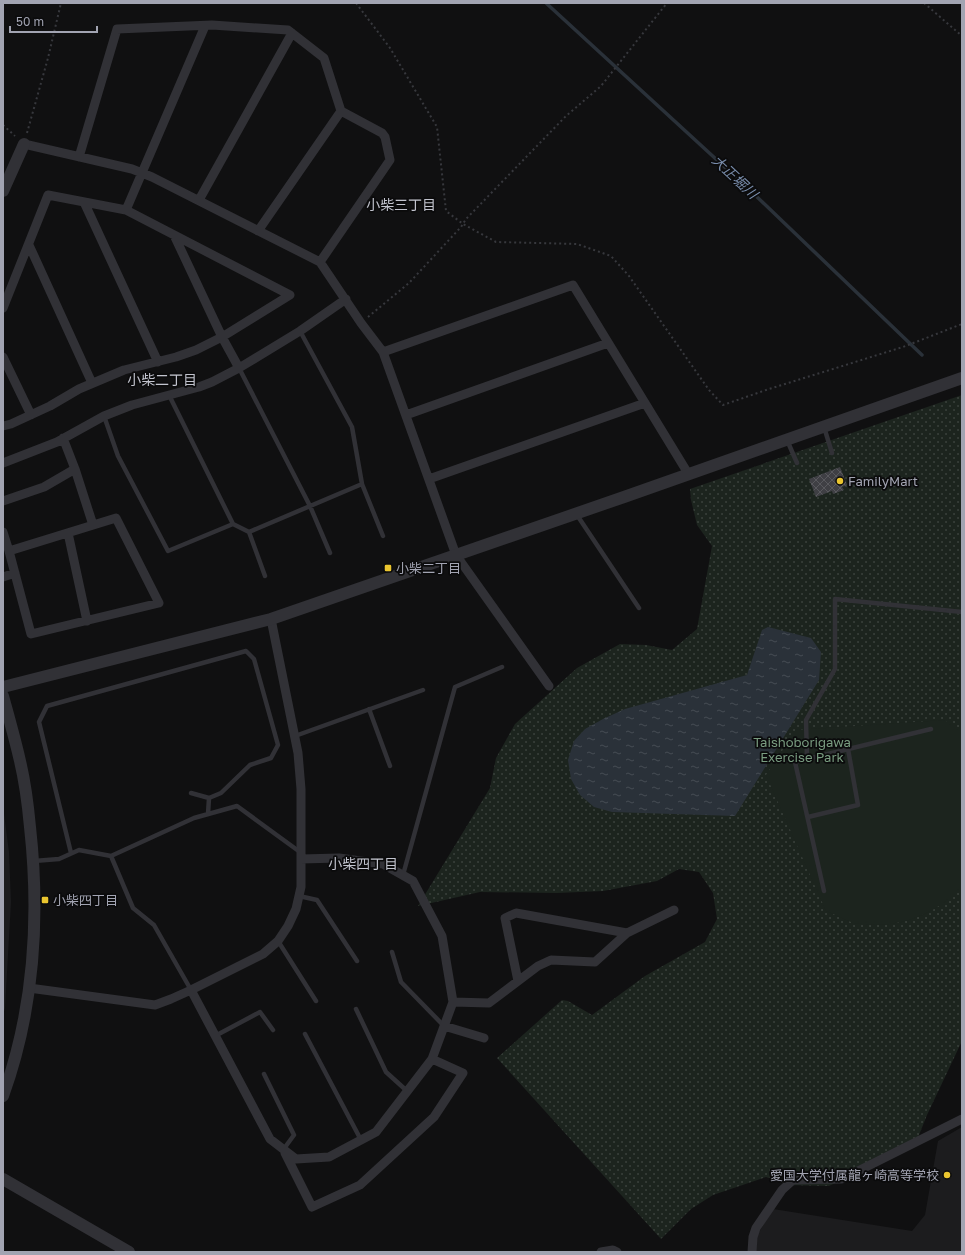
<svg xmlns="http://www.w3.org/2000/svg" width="965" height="1255" font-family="'Golos Text','Noto Sans JP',sans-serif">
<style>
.built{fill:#1c1c1e}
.park{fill:url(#park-dots)}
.pitch{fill:#1c241e}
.water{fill:url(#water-ripples)}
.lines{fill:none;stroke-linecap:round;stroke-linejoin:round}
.stream{stroke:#2a3139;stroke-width:3.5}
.building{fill:url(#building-cross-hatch)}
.path{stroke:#37383d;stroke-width:2;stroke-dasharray:2 3;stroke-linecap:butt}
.service{stroke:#313136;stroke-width:4.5}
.minor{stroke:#313136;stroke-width:9}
.tertiary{stroke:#313136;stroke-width:12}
.poi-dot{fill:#eac52f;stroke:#0b0b0c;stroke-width:1.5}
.labels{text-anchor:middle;stroke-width:3.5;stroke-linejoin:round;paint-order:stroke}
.poi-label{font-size:13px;fill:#a2a4b2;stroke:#0b0b0c;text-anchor:start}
.park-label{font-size:13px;fill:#799c80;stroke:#0b0b0c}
.water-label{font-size:14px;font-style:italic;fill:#798dac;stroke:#0b0b0c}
.neighbourhood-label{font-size:14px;fill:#c2c4ce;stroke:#0b0b0c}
</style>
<defs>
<pattern id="park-dots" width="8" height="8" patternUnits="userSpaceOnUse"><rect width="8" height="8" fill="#1c241e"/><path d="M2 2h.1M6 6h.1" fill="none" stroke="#3a413c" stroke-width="1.8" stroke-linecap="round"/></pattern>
<pattern id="water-ripples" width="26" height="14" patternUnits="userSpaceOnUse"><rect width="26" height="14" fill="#2a3139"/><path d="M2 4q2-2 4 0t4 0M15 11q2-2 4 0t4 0" fill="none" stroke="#464c53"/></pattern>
<pattern id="building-cross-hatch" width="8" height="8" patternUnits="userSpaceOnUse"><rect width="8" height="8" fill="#3f3f44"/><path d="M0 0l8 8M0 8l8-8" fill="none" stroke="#58585d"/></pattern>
</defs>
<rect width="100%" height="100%" fill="#101011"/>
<path class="built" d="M3,806l6,46 2,50 -6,106 -2,7z
M962,1127v125h-206v-15l17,-28 139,22 13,-16 13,-74z"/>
<path class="park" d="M962,395v646l-35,74 -12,30 -86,41 -41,-1 -22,-8 -53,18 -22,14 -30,30 -164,-181 65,-58 6,1 24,14 53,-39 60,-34 12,-23 -4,-26 -14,-21 -20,-3 -22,12 -54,10 -46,2 -77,-1 -62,14 72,-118 6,-30 19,-34 62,-56 43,-24 26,1 26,5 25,-21 15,-83 -15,-21 -6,-25 -1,-11z"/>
<path class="pitch" d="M945,720l17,14v151c-23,28 -60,43 -96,39 -5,0 -10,0 -15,-2 -8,-3 -17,-8 -25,-11l-60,-136 30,-45z"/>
<path class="water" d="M768,627l43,11 10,14 -2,28 -84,136 -123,-4 -18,-5 -14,-12 -9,-16 -3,-19 6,-19 11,-12 18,-10 22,-10 122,-34 15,-45z"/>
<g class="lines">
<path class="stream" d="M546,3l208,191 168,161"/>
</g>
<path class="building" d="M840,467l7,18 -5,2 2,3 -11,4 -1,-3 -16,6 -7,-18z"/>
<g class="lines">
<path class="path" d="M356,3l34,45 47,79 9,84 17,13 33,18 81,2 34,12 18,20 80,114 14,15 46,-16 134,-42 59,-23
M924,3l38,33
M3,125l12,11
M27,133l21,-75 13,-55
M368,317l41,-34 52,-56 5,-8 100,-103 35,-30 66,-83"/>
<path class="service" d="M300,331l52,96 10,57
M239,368l71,138 20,47
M169,395l64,129
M104,416l14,40 50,95 65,-27 16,8 113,-48 21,52
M824,427l8,26
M787,440l10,23
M577,515l62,93
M249,532l16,44
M369,709l21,57
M295,736l128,-46
M807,759l-1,-39 29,-51v-70l127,13
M191,793l18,5
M808,817l50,-12 -10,-56
M71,853l-32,-131 8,-16 199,-55 8,8 24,86 -7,13 -21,7 -29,28 -12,5 -1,16
M111,856l22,52 21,17 37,65
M34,861l25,-2 20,-9 32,6 83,-38 43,-12 63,46
M403,875l52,-188 47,-20
M824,891l-29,-129 136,-33
M299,896l18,4 40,61
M278,941l38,60
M392,952l9,30 43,44
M356,1009l30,63 21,19
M305,1034l56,106
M215,1036l45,-24 13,18
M264,1074l30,61 -11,15"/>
<path class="minor" d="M24,144l108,25 20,8 168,85 41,61 22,29 73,203 93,131
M79,157l38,-128 95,-4 76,5 36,28 17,53 41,22 3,4 5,23 -70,102
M199,200l93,-167
M84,202l74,160
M126,210l79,-184
M258,231l83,-120
M174,235l48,102 17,31
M29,245l63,138
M3,308l45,-113 78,15 164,85 -68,42 -26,13 -20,7 -52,13 -45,19 -29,17 -39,18 -8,2
M383,352l190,-67 116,190
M3,357l28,58
M406,415l202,-72
M63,438l12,31
M3,463l54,-21 47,-26 28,-11 67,-18 13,-5 27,-14 61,-37 46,-32
M429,479l216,-76
M3,501l41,-14 31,-18 18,56
M116,518l43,85 -128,31 -22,-83z
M3,532l6,19
M68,533l19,88
M3,577l12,-4
M518,981l-13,-63 11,-5 111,20
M29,988l126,17 16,-6 20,-9 72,-36 15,-13 10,-15 8,-17 5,-22v-98l-3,-36 -27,-134
M191,990l79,149 26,20 33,-2 47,-25 56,-73 21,-57 -11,-66 -29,-55 -30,-17 -44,-6 -38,1
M453,1002l36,1 49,-37 13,-6 44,2 32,-29 47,-23
M444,1026l40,12
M285,1153l27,54 48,-22 74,-68 29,-44 -31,-14
M601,1252l12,-2 4,2
M752,1252l1,-15 3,-9 26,-38 11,-10 49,-1 120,-60"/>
<path class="tertiary" d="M3,191l21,-47
M3,687l268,-68 353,-122 338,-119
M3,696c6,22 12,43 17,65 5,21 8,44 10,66 10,91 4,183 -27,269
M3,1179l126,73"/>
</g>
<g class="poi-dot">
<circle cx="840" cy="481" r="4"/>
<rect x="384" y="564" width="8" height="8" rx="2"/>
<rect x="41" y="896" width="8" height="8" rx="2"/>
<circle cx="947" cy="1175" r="4"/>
</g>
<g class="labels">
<g class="poi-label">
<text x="848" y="486">FamilyMart</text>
<text x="396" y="573">小柴二丁目</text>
<text x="53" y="905">小柴四丁目</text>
<text x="939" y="1180" text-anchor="end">愛国大学付属龍ヶ崎高等学校</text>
</g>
<g class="park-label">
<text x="802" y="747">Taishoborigawa<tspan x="802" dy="15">Exercise Park</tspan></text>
</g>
<g class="water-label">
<text transform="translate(735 177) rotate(43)" y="5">大正堀川</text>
</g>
<g class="neighbourhood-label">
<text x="401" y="210">小柴三丁目</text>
<text x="162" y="385">小柴二丁目</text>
<text x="363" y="869">小柴四丁目</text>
</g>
</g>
<rect width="965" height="1255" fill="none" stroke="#a2a4b2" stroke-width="8"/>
<path d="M10 26v6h87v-6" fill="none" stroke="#a2a4b2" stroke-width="2"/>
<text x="16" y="26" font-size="12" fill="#a2a4b2" stroke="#0b0b0c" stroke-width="3" paint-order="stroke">50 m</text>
</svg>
